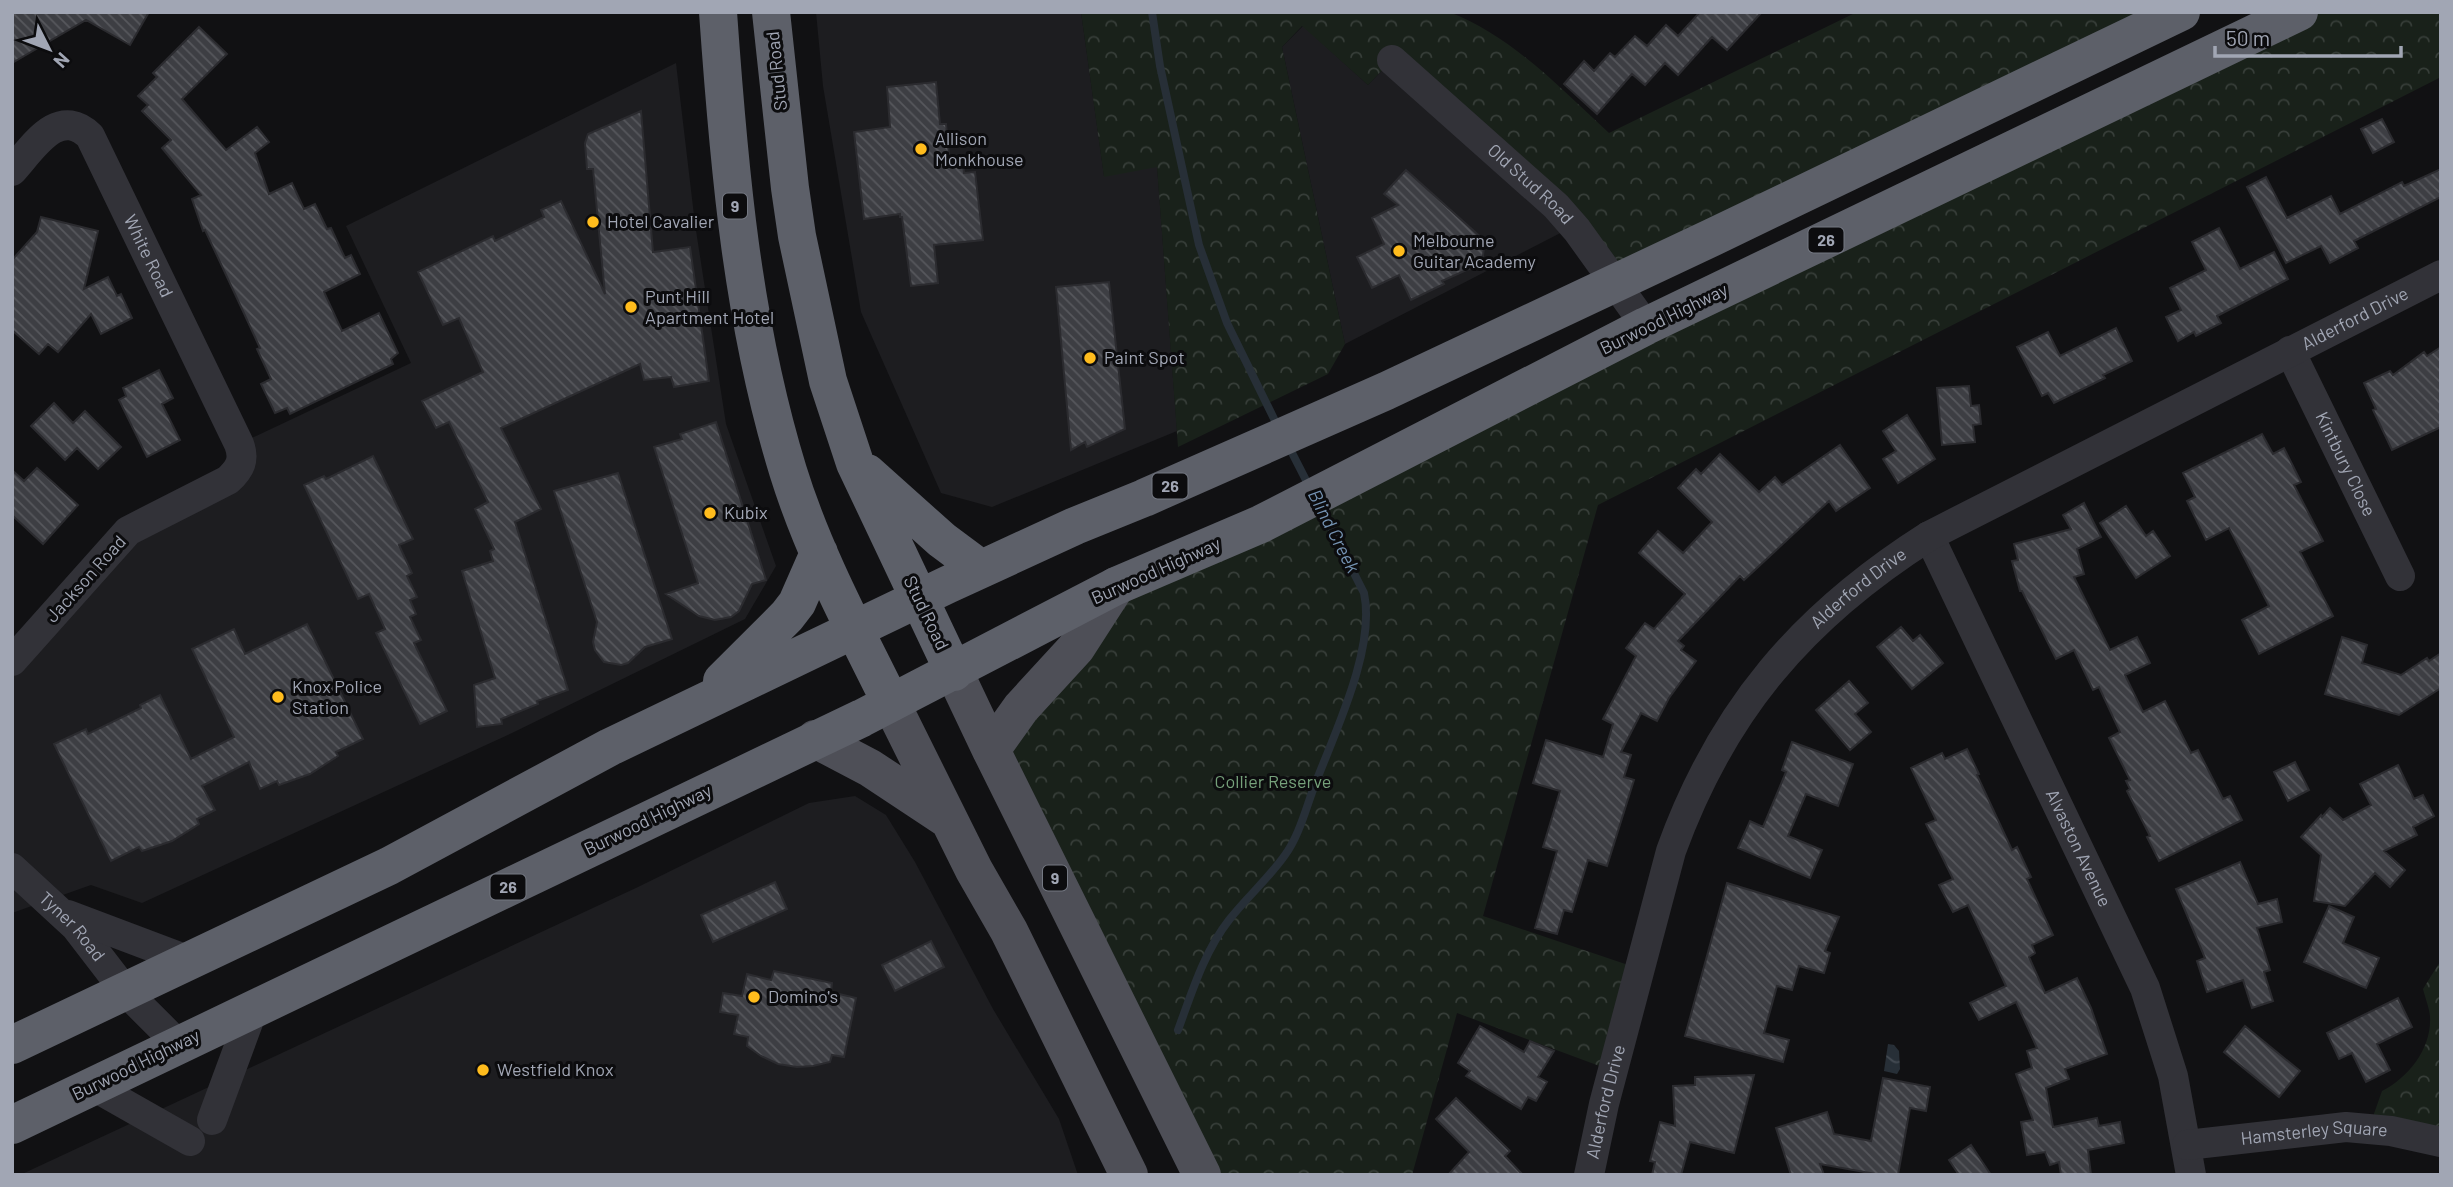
<svg xmlns="http://www.w3.org/2000/svg" width="2453" height="1187" font-family="Barlow,sans-serif">
<style>
.built{fill:#1d1d20}
.park{fill:url(#park-crowns)}
.water{fill:url(#water-waves)}
.lines{fill:none;stroke-linecap:round;stroke-linejoin:round}
.stream{stroke:#272f37;stroke-width:8}
.building{fill:url(#building-back-hatch);stroke:#2b2b2f;stroke-width:2}
.street{stroke:#323238;stroke-width:30}
.primary{stroke:#4e4f57;stroke-width:38}
.highway{stroke:#5d6069;stroke-width:38}
.poi-dot{fill:#ffbc1d;stroke:#0c0c0e;stroke-width:2.5}
.labels{text-anchor:middle;stroke-width:6;stroke-linejoin:round;paint-order:stroke}
.shield{fill:#0c0c0e;stroke:#747882;stroke-width:2}
.shield-label{font-size:16px;font-weight:bold;fill:#a1a6b4}
.street-label{font-size:18px;fill:#a1a6b4;stroke:#0c0c0e}
.poi-label{font-size:18px;fill:#a1a6b4;stroke:#0c0c0e;text-anchor:start}
.park-label{font-size:18px;fill:#76a17b;stroke:#0c0c0e}
.water-label{font-size:19px;font-style:italic;fill:#7593b3;stroke:#0c0c0e}
</style>
<defs>
<pattern id="park-crowns" width="20" height="18" patternUnits="userSpaceOnUse" patternTransform="scale(1.75)"><rect width="20" height="18" fill="#19211a"/><path d="M2 6a3 3 0 1 1 6 0M12 15a3 3 0 1 1 6 0" fill="none" stroke="#373e39"/></pattern>
<pattern id="water-waves" width="16" height="10" patternUnits="userSpaceOnUse" patternTransform="scale(1.75)"><rect width="16" height="10" fill="#272f37"/><path d="M0 5q4-4 8 0t8 0" fill="none" stroke="#434a52"/></pattern>
<pattern id="building-back-hatch" width="6" height="6" patternUnits="userSpaceOnUse" patternTransform="scale(1.75)"><rect width="6" height="6" fill="#3d3e43"/><path d="M-1 5l2 2M0 0l6 6M5-1l2 2" fill="none" stroke="#56575c"/></pattern>
</defs>
<rect width="100%" height="100%" fill="#111113"/>
<path class="built" d="M816,12h265l23,164 53,-10 20,265 -185,76 -51,-14 -80,-181 -38,-226z
M1303,26l65,59 24,-25 182,166 -229,118 -63,-297z
M676,63l19,161 31,200 50,142 -31,53 -233,114 -370,170 -51,-18 -79,28v-252l107,-121 109,-60 11,-36 172,-81 -65,-137z
M855,796l31,19 29,47 78,147 66,110 19,56h-1058l618,-288 171,-84z"/>
<path class="park" d="M1081,12h368c63,24 111,76 160,121l248,-121h324l-566,271 -224,-222 -23,24 -66,-59 -20,21 63,297 -17,30 -150,73 -21,-280 -53,10z
M2299,12h142v65l-843,428 -115,411 157,53 -27,102 -156,-58 -45,162h-211l-210,-425 125,-164z
M2441,960v182l-72,-14 13,-37c27,-14 50,-43 48,-75 -1,-9 -5,-19 -7,-27z"/>
<path class="water" d="M1888,1044l6,1 5,6 1,18 -3,5 -13,-3z"/>
<g class="lines">
<path class="stream" d="M1152,12l8,54 39,179 28,78 51,104
M1288,445l21,41
M1178,1030c14,-38 26,-78 51,-110 18,-23 40,-42 56,-65 14,-19 21,-47 29,-68 20,-53 62,-138 50,-194l-45,-89"/>
</g>
<path class="building" d="M12,12h137l-19,33 -44,-25 -74,43z
M1700,12h62l-35,38 -15,-13 -34,38 -13,-12 -20,22 -13,-11 -35,40 -33,-30 20,-23 10,10 16,-18 5,4 20,-21 12,10 19,-21 12,11z
M199,27l28,27 -45,45 44,51 31,-23 12,15 -14,11 14,41 23,-11 12,26 11,-5 12,25 4,-1 14,30 6,-3 9,19 -36,18 18,39 37,-18 19,40 -7,6 2,5 -103,50 -3,-6 -12,5 -14,-29 10,-5 -14,-30 3,-1 -18,-39 -37,-79 -2,1 -11,-32 9,-4 -39,-47 9,-8 -29,-29 6,-6 -10,-9 19,-19 -4,-4z
M936,82l4,42h6l4,40 13,-1 1,10 11,-1 8,68 -49,5 4,38 -27,3 -9,-69h-2v-3l-36,5 -10,-87 36,-5 -3,-40z
M641,111l12,141 37,-5 19,134 -35,6 -3,-10 -27,3 -4,-16 -139,64 40,81 -26,13 53,168 -31,11 1,3 -37,15 1,5 -25,3 -3,-42 21,-7 -33,-107 31,-10 -3,-10 4,-2 -19,-40 13,-7 -39,-80 -13,6 -14,-27 61,-29 -24,-54 -16,7 -25,-53 75,-36 2,5 49,-24 -3,-7 20,-9 44,93 -12,-125h-6l-2,-26 3,-9z
M2382,119l12,23 -21,11 -12,-24z
M2441,169v28l-87,44 4,7 -28,15 -9,-17 -35,17 -39,-76 19,-10 21,41 44,-22 9,18 62,-32 2,4z
M1406,170l79,71 -3,22 -40,18 2,3 -33,16 -12,-25 -27,13 -15,-31 27,-13 -12,-26 26,-13 -14,-11z
M41,217l57,14 -14,58 24,-12 9,19 4,-2 11,24 -31,16 -10,-20 -33,38 -10,-8 -9,10 -27,-24v-70l25,-28z
M2219,228l21,41 34,-17 14,27 -71,37 4,7 -25,13 -2,-4 -16,9 -12,-24 15,-7 -11,-22 36,-18 -14,-28z
M1109,282l16,147 -38,18 -2,-5 -14,8 -15,-163z
M2116,328l16,33 -29,14 2,3 -51,25 -6,-10 -6,3 -25,-49 31,-15 12,24z
M2441,347v80l-49,23 -19,-40 3,-1 -12,-26 26,-12 3,4 31,-23 3,4z
M159,370l14,28 -11,6 18,36 -33,17 -28,-57 7,-4 -3,-8z
M1969,386l2,20 8,-1 2,19 -8,1 2,17 -33,3 -5,-57z
M54,403l19,20 12,-12 36,36 -23,22 -21,-21 -12,12 -34,-34z
M1907,415l28,44 -37,24 -15,-24 13,-8 -13,-20z
M716,422l50,158 -14,4 -13,27 -8,6 -16,3 -16,-4 -33,-22 32,-11 -44,-136 28,-8 -2,-5z
M2262,434l11,20 11,-6 17,34 -7,3 29,56 -23,11 33,64 -74,38 -17,-34 27,-14 -40,-78 -23,12 -19,-39 8,-4 -12,-24z
M1840,445l30,43 -34,23 -7,-10 -85,79 -4,-4 -62,65 6,5 -3,4 15,11 -27,37 -12,23 -16,-8 -20,39 10,3 -7,22 10,3 -27,86 -19,-6 -16,52 -8,-2 -7,24 -22,-6 22,-77 -14,-4 17,-56 -27,-8 13,-43 57,17 10,-33 -10,-5 33,-63 -10,-8 19,-25 9,6 31,-35 -46,-41 19,-22 25,22 29,-31 -34,-34 18,-19 5,5 19,-20 39,38 16,-15 7,8z
M373,456l40,83 -14,6 13,28 -5,3 10,21 -7,3 6,14 -6,3 11,23 -7,3 33,68 -27,13 -44,-91 9,-4 -16,-35 -11,5 -54,-114 20,-9 2,3z
M37,468l41,37 -35,39 -31,-29v-45l12,11z
M618,473l54,166 -27,8 -17,16 -7,2 -17,-3 -9,-12 -2,-8 4,-20 -43,-131z
M2084,503l17,34 -24,12 7,25 -10,3 36,73 27,-13 13,26 -25,12 18,37 22,-11 26,52 7,-3 25,49 7,-3 12,24 -83,41 -12,-24 3,-1 -23,-45 3,-2 -4,-8 4,-1 -21,-42 11,-6 -21,-45 -6,3 -19,-40 -18,9 -34,-68h-2l-8,-30 6,-1 -4,-16 57,-15 -8,-14z
M2126,506l20,30 7,-5 17,25 -34,22 -36,-55z
M307,624l56,115 -27,13 2,4 -28,18 -31,11 -2,-4 -17,8 -11,-27 -47,24 13,24 -18,9 2,5 -27,17 -30,10 -3,-4 -28,14 -57,-117 32,-15 2,5 53,-26 -1,-3 20,-10 31,64 43,-22 -42,-88 42,-20 11,25z
M1901,627l12,14 7,-6 23,28 -31,26 -35,-42z
M2342,637l25,8 -5,18 39,12 26,-17 2,3 12,-8v35l-42,27 -74,-21z
M1849,681l19,22 -13,11 16,18 -21,18 -34,-40z
M1792,742l61,22 -15,42 -32,-12 -18,42 34,14 -12,28 -72,-30 12,-27 13,6 23,-55 -4,-2z
M1967,749l12,25 -2,1 35,75 5,-3 14,30 -4,2 26,56 -21,10 3,8 -6,4 16,36 32,-15 14,30 16,46 -42,15 4,10 -23,9 7,39 44,-9 2,8 21,-4 4,21 -36,7 3,25h-30l-2,-13 -9,3 -5,-13 -18,3 -6,-33 12,-2 -17,-46 16,-6 -5,-17 10,-3 -21,-46 -37,18 -9,-17 36,-17 -38,-81 -15,7 -14,-27 14,-6 -27,-55 10,-4 -25,-52 31,-15 3,6z
M2295,762l14,28 -21,11 -14,-29z
M2398,765l16,34 9,-4 11,21 -21,11 4,8 -33,16 21,19 -15,17 -15,-14 -30,33 -31,-5 7,-46 -20,-18 20,-22 1,2 8,-9 13,12 28,-15 -11,-21z
M2240,862l18,42 19,-5 5,23 -25,6 13,42 -6,2 9,29 -21,7 -9,-28 -36,12 -10,-31 8,-3 -29,-69z
M775,882l12,27 -74,33 -12,-27z
M1727,883l112,34 -14,34 5,2 -6,20 -25,-7 -7,24 -15,-4 -13,47 25,7 -6,22 -98,-26z
M2329,906l25,11 -11,26 36,15 -13,30 -62,-26z
M931,941l13,26 -49,24 -13,-26z
M774,971l58,12 -1,9 25,6 -12,59 -12,-2 -2,7 -17,4 -16,1 -19,-3 -17,-8 -14,-10 1,-9 -14,-3 4,-19 -18,-3 3,-19 19,3 5,-22 24,6z
M2398,998l14,29 -35,17 13,26 -24,12 -14,-29 -13,6 -12,-26z
M1480,1026l44,26 6,-11 24,10 -16,26 9,5 -11,19 -8,-4 -7,12 -55,-33 4,-5 -12,-8z
M2245,1026l55,45 -21,26 -55,-45z
M1754,1075l-20,78 -44,-11 -9,33h-29l3,-13 -5,-1 10,-39 15,4 -2,-40 22,-1v-8z
M1883,1078l47,9 -4,24 -16,-3 -12,67h-17l-61,-11 4,11h-33l-15,-47 51,-16 7,22 37,7z
M1456,1098l54,53 -5,5 18,19h-75l21,-23 -33,-33z
M1971,1145l20,30h-32l-10,-15z"/>
<g class="lines">
<g class="street">
<path id="s1" d="M1392,60l164,146 21,24 69,96"/>
<path id="s2" d="M12,171c21,-23 46,-66 78,-35l149,308c6,16 1,25 -11,36l-100,51 -116,130"/>
<path id="s3" d="M2290,351l110,225"/>
<path id="s4" d="M1929,536l216,452 28,88 18,99"/>
<path id="s5" d="M12,868l64,59 50,65 52,52"/>
<path d="M68,915l122,46"/>
<path d="M93,1086l97,55"/>
<path d="M212,1120l41,-111"/>
<path id="s6" d="M2187,1145l159,-18 45,4 50,11"/>
<path id="s7" d="M1589,1175l15,-71 67,-253c51,-141 132,-235 258,-315l512,-261"/>
</g>
<path class="primary" d="M954,672l37,78 211,425
M891,703l83,167 35,61 120,244
M815,739l55,29 77,51
M991,750l30,-42 55,-60 40,-62"/>
<path class="highway" d="M718,12c11,156 24,309 70,459 25,81 66,157 103,232
M771,12l19,176 7,48 31,145 27,82 99,209
M867,473l75,67 39,29
M722,681l65,-65 10,-13 22,-50
M12,1045l377,-179 221,-119 337,-162 128,-59 69,-28 242,-107 327,-154 468,-225
M12,1125l850,-407 254,-132 145,-62 385,-198 653,-314"/>
</g>
<g class="poi-dot">
<circle cx="921" cy="149" r="7"/>
<circle cx="593" cy="222" r="7"/>
<circle cx="1399" cy="251" r="7"/>
<circle cx="631" cy="307" r="7"/>
<circle cx="1090" cy="358" r="7"/>
<circle cx="710" cy="513" r="7"/>
<circle cx="278" cy="697" r="7"/>
<circle cx="754" cy="997" r="7"/>
<circle cx="483" cy="1070" r="7"/>
</g>
<g class="labels">
<g class="shield">
<rect x="723" y="193.5" width="24" height="25" rx="5"/>
<rect x="1808.5" y="227.5" width="35" height="25" rx="5"/>
<rect x="1152.5" y="473.5" width="35" height="25" rx="5"/>
<rect x="1043" y="865.5" width="24" height="25" rx="5"/>
<rect x="490.5" y="874.5" width="35" height="25" rx="5"/>
</g>
<g class="shield-label">
<text x="735" y="212">9</text>
<text x="1826" y="246">26</text>
<text x="1170" y="492">26</text>
<text x="1055" y="884">9</text>
<text x="508" y="893">26</text>
</g>
<g class="street-label">
<text transform="translate(777 71) rotate(-96)" y="6">Stud Road</text>
<text dy="6" stroke="none"><textPath href="#s1" startOffset="186">Old Stud Road</textPath></text>
<text dy="6" stroke="none"><textPath href="#s2" startOffset="233">White Road</textPath></text>
<text dy="6" stroke="none"><textPath href="#s7" startOffset="1228">Alderford Drive</textPath></text>
<text transform="translate(1664 319) rotate(-26)" y="6">Burwood Highway</text>
<text dy="6" stroke="none"><textPath href="#s3" startOffset="126">Kintbury Close</textPath></text>
<text transform="translate(1156 571) rotate(-24)" y="6">Burwood Highway</text>
<text transform="translate(86 579) rotate(-48)" y="6">Jackson Road</text>
<text dy="6" stroke="none"><textPath href="#s7" startOffset="662">Alderford Drive</textPath></text>
<text transform="translate(926 613) rotate(64)" y="6">Stud Road</text>
<text transform="translate(648 820) rotate(-26)" y="6">Burwood Highway</text>
<text dy="6" stroke="none"><textPath href="#s4" startOffset="346">Alvaston Avenue</textPath></text>
<text dy="6" stroke="none"><textPath href="#s5" startOffset="84">Tyner Road</textPath></text>
<text transform="translate(136 1065) rotate(-26)" y="6">Burwood Highway</text>
<text dy="6" stroke="none"><textPath href="#s7" startOffset="75">Alderford Drive</textPath></text>
<text dy="6" stroke="none"><textPath href="#s6" startOffset="128">Hamsterley Square</textPath></text>
</g>
<g class="poi-label">
<text x="935" y="145">Allison<tspan x="935" dy="21">Monkhouse</tspan></text>
<text x="607" y="228">Hotel Cavalier</text>
<text x="1413" y="247">Melbourne<tspan x="1413" dy="21">Guitar Academy</tspan></text>
<text x="645" y="303">Punt Hill<tspan x="645" dy="21">Apartment Hotel</tspan></text>
<text x="1104" y="364">Paint Spot</text>
<text x="724" y="519">Kubix</text>
<text x="292" y="693">Knox Police<tspan x="292" dy="21">Station</tspan></text>
<text x="768" y="1003">Domino's</text>
<text x="497" y="1076">Westfield Knox</text>
</g>
<g class="park-label">
<text x="1273" y="788">Collier Reserve</text>
</g>
<g class="water-label">
<text transform="translate(1334 531) rotate(63)" y="7">Blind Creek</text>
</g>
</g>
<rect width="2453" height="1187" fill="none" stroke="#a1a6b4" stroke-width="28"/>
<g transform="translate(49 49) rotate(132)" stroke="#0c0c0e" stroke-width="5" paint-order="stroke">
<path d="M0-5L12 26L0 18L-12 26Z" fill="#a1a6b4"/>
<text y="-10" font-size="19" font-weight="bold" text-anchor="middle" fill="#a1a6b4">N</text>
</g>
<path d="M2215 46v10h186v-10" fill="none" stroke="#a1a6b4" stroke-width="3.5"/>
<text x="2226" y="46" font-size="21" fill="#a1a6b4" stroke="#0c0c0e" stroke-width="5" paint-order="stroke">50 m</text>
</svg>
